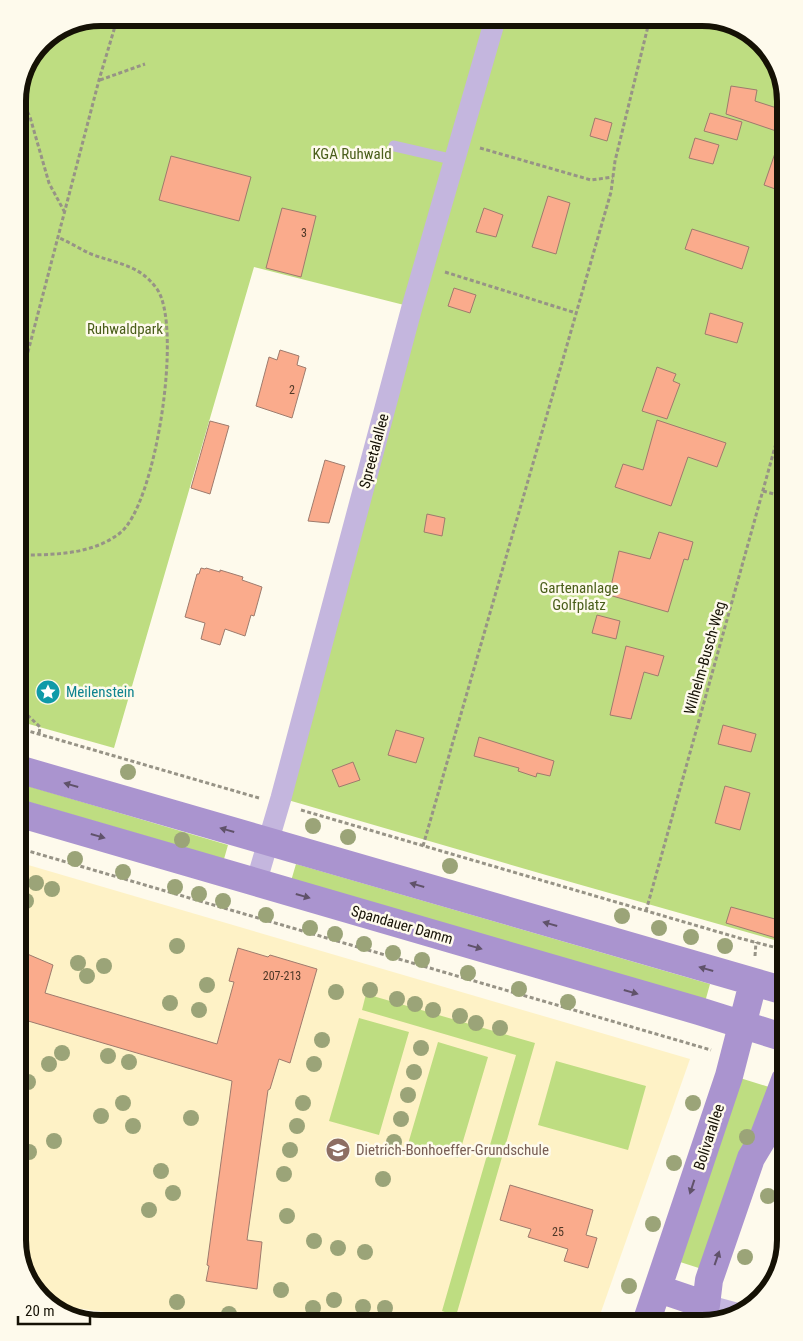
<svg xmlns="http://www.w3.org/2000/svg" width="803" height="1341" font-family="'Roboto Condensed',sans-serif">
<style>
.built{fill:#fef2c6}
.green{fill:#bedd81}
.building{fill:#faab8c;stroke:#9e7b6d}
.lines{fill:none;stroke-linecap:round;stroke-linejoin:round}
.path{stroke:#979386;stroke-width:3;stroke-dasharray:4 2.5;stroke-linecap:butt}
.lane{stroke:#c4b6de;stroke-width:11}
.street{stroke:#c4b6de;stroke-width:21}
.secondary{stroke:#aa94cf;stroke-width:28}
.tree{fill:#9ba478}
.oneway{fill:#60526a}
.labels{text-anchor:middle;stroke-width:5;stroke-linejoin:round;paint-order:stroke}
.number-label{font-size:12px;fill:#4e3827}
.park-label{font-size:15px;fill:#4a5e1a;stroke:#fefaec}
.street-label{font-size:15px;fill:#151105;stroke:#fefaec}
.culture-label{font-size:15px;fill:#0d838f;stroke:#fefaec;text-anchor:start}
.education-label{font-size:15px;fill:#785e54;stroke:#fefaec;text-anchor:start}
.rim{fill:none;stroke:#151105;stroke-width:6}
</style>
<rect width="100%" height="100%" fill="#fefaec"/>
<path class="built" d="M18,862l672,197 -89,253 -177,11h-174l-114,-7 -85,-11 -25,-28 -8,-37z"/>
<path class="green" d="M707,18l41,14 29,32 8,37v842l-239,-68 -265,-77 131,-491 -158,-40 -140,481 -96,-27v-625l24,-54 28,-18z
M18,783l210,62 -4,14 -206,-60z
M296,864l414,120 -5,18 -414,-121z
M366,994l169,49 -79,273 -14,-5 74,-256 -154,-45z
M359,1018l50,14 -30,103 -50,-14z
M438,1042l50,15 -30,101 -50,-14z
M556,1061l90,25 -18,64 -90,-25z
M740,1078l29,9 -64,183 -28,-9z"/>
<path class="building" d="M731,86l26,4 -2,11 31,10v67l-5,13 -17,-6 18,-52 -56,-19z
M710,113l32,9 -5,18 -33,-9z
M595,118l17,5 -5,18 -17,-5z
M695,138l24,7 -6,19 -24,-6z
M171,156l80,21 -12,44 -80,-21z
M548,196l22,7 -14,51 -24,-7z
M282,208l34,8 -15,61 -35,-9z
M484,208l19,7 -7,22 -20,-5z
M692,229l57,18 -7,22 -57,-20z
M454,288l22,7 -6,18 -22,-7z
M710,313l33,10 -6,20 -32,-9z
M280,350l19,6 -2,9 9,3 -14,50 -36,-12 13,-49 8,3z
M657,367l19,7 -3,7 7,3 -13,35 -25,-8z
M657,420l69,23 -9,24 -29,-10 -17,49 -56,-19 8,-23 20,6z
M210,421l19,5 -19,68 -19,-6z
M325,460l20,6 -16,57 -21,-2z
M427,514l18,4 -3,18 -18,-4z
M659,532l34,10 -5,18 -4,-1 -16,53 -59,-17 10,-44 31,8z
M201,568l4,1 1,-1 14,4v-2l23,7 -1,3 20,7 -8,29 -3,-1 -6,21 -20,-7 -5,16 -19,-6 4,-16 -20,-6 12,-43h2z
M597,615l23,6 -4,18 -24,-6z
M626,646l38,10 -6,20 -14,-4 -13,47 -21,-4z
M723,725l33,9 -5,18 -33,-8z
M396,730l28,8 -8,25 -28,-8z
M479,737l75,24 -4,15 -13,-3 -1,4 -18,-6 1,-3 -45,-12z
M353,762l7,18 -21,7 -7,-17z
M725,786l25,7 -10,37 -25,-7z
M731,907l55,15v19l-60,-18z
M238,948l30,9 2,-2 47,14 -27,94 -11,-4 -9,30 -2,1 -21,150 15,2 -5,47 -51,-8 3,-15 -2,-1 25,-184 -214,-63v-68l35,15 -8,28 172,51 17,-62 -5,-1z
M510,1185l83,25 -7,25 11,3 -9,30 -24,-7 4,-12 -40,-12 3,-8 -31,-9z"/>
<g class="lines">
<path class="path" d="M100,80l45,-16
M19,94l11,23 19,66 15,28
M480,148l111,32 22,-3
M445,272l131,41
M18,390l81,-310 17,-57
M763,491l22,6
M18,555c34,0 74,0 102,-22 36,-28 63,-207 37,-244 -18,-25 -40,-25 -66,-35 -11,-5 -22,-12 -34,-17
M18,706l22,21 -1,7
M18,728l241,70
M301,810l438,128 46,12
M423,846l188,-654 4,-31 35,-143
M18,848l693,202
M646,911l139,-500
M755,956l1,-14"/>
<path class="lane" d="M394,146l61,14"/>
<path class="street" d="M256,883l25,-85 131,-491 83,-287
M706,1305l33,9"/>
<path class="secondary" d="M18,769l767,222
M18,813l681,198 86,27
M659,1289l47,16
M646,1323l83,-247 24,-93
M699,1323l7,-18 3,-25 42,-122 12,-20 22,-58"/>
</g>
<g class="tree">
<circle cx="128" cy="772" r="8"/>
<circle cx="313" cy="826" r="8"/>
<circle cx="348" cy="837" r="8"/>
<circle cx="182" cy="840" r="8"/>
<circle cx="75" cy="859" r="8"/>
<circle cx="450" cy="866" r="8"/>
<circle cx="123" cy="872" r="8"/>
<circle cx="36" cy="883" r="8"/>
<circle cx="175" cy="887" r="8"/>
<circle cx="52" cy="889" r="8"/>
<circle cx="199" cy="894" r="8"/>
<circle cx="26" cy="901" r="8"/>
<circle cx="223" cy="901" r="8"/>
<circle cx="266" cy="915" r="8"/>
<circle cx="622" cy="916" r="8"/>
<circle cx="310" cy="928" r="8"/>
<circle cx="659" cy="928" r="8"/>
<circle cx="335" cy="934" r="8"/>
<circle cx="691" cy="937" r="8"/>
<circle cx="364" cy="944" r="8"/>
<circle cx="177" cy="946" r="8"/>
<circle cx="725" cy="946" r="8"/>
<circle cx="393" cy="953" r="8"/>
<circle cx="422" cy="960" r="8"/>
<circle cx="78" cy="963" r="8"/>
<circle cx="104" cy="966" r="8"/>
<circle cx="468" cy="973" r="8"/>
<circle cx="87" cy="976" r="8"/>
<circle cx="207" cy="985" r="8"/>
<circle cx="519" cy="989" r="8"/>
<circle cx="370" cy="990" r="8"/>
<circle cx="336" cy="992" r="8"/>
<circle cx="397" cy="999" r="8"/>
<circle cx="568" cy="1002" r="8"/>
<circle cx="170" cy="1003" r="8"/>
<circle cx="415" cy="1004" r="8"/>
<circle cx="199" cy="1010" r="8"/>
<circle cx="433" cy="1010" r="8"/>
<circle cx="460" cy="1016" r="8"/>
<circle cx="476" cy="1023" r="8"/>
<circle cx="500" cy="1028" r="8"/>
<circle cx="322" cy="1040" r="8"/>
<circle cx="421" cy="1048" r="8"/>
<circle cx="62" cy="1053" r="8"/>
<circle cx="108" cy="1056" r="8"/>
<circle cx="129" cy="1062" r="8"/>
<circle cx="49" cy="1064" r="8"/>
<circle cx="314" cy="1064" r="8"/>
<circle cx="414" cy="1072" r="8"/>
<circle cx="28" cy="1082" r="8"/>
<circle cx="408" cy="1095" r="8"/>
<circle cx="123" cy="1103" r="8"/>
<circle cx="303" cy="1103" r="8"/>
<circle cx="693" cy="1103" r="8"/>
<circle cx="101" cy="1116" r="8"/>
<circle cx="191" cy="1118" r="8"/>
<circle cx="401" cy="1119" r="8"/>
<circle cx="133" cy="1126" r="8"/>
<circle cx="297" cy="1126" r="8"/>
<circle cx="747" cy="1137" r="8"/>
<circle cx="54" cy="1141" r="8"/>
<circle cx="394" cy="1142" r="8"/>
<circle cx="290" cy="1150" r="8"/>
<circle cx="29" cy="1152" r="8"/>
<circle cx="674" cy="1163" r="8"/>
<circle cx="161" cy="1171" r="8"/>
<circle cx="284" cy="1174" r="8"/>
<circle cx="383" cy="1179" r="8"/>
<circle cx="173" cy="1193" r="8"/>
<circle cx="768" cy="1196" r="8"/>
<circle cx="149" cy="1210" r="8"/>
<circle cx="287" cy="1216" r="8"/>
<circle cx="653" cy="1224" r="8"/>
<circle cx="314" cy="1241" r="8"/>
<circle cx="338" cy="1248" r="8"/>
<circle cx="365" cy="1252" r="8"/>
<circle cx="745" cy="1257" r="8"/>
<circle cx="629" cy="1286" r="8"/>
<circle cx="281" cy="1290" r="8"/>
<circle cx="334" cy="1300" r="8"/>
<circle cx="177" cy="1302" r="8"/>
<circle cx="363" cy="1307" r="8"/>
<circle cx="313" cy="1308" r="8"/>
<circle cx="385" cy="1308" r="8"/>
<circle cx="229" cy="1314" r="8"/>
</g>
<defs><path id="oneway-solid" d="M-6-.8H1V-3.2L6.5 0L1 3.2V.8H-6Z" transform="scale(1.25)"/></defs>
<g class="oneway">
<use href="#oneway-solid" transform="translate(71 785) rotate(-164)"/>
<use href="#oneway-solid" transform="translate(227 830) rotate(-164)"/>
<use href="#oneway-solid" transform="translate(98 836) rotate(16)"/>
<use href="#oneway-solid" transform="translate(417 885) rotate(-164)"/>
<use href="#oneway-solid" transform="translate(303 896) rotate(16)"/>
<use href="#oneway-solid" transform="translate(550 924) rotate(-164)"/>
<use href="#oneway-solid" transform="translate(475 947) rotate(16)"/>
<use href="#oneway-solid" transform="translate(706 969) rotate(-164)"/>
<use href="#oneway-solid" transform="translate(631 992) rotate(16)"/>
<use href="#oneway-solid" transform="translate(692 1187) rotate(108)"/>
<use href="#oneway-solid" transform="translate(717 1258) rotate(-71)"/>
</g>
<defs>
<symbol id="sight-disc" viewBox="-11 -11 22 22"><circle r="9.5" fill="#0f9aa8" stroke="#fefaec"/><path d="M0-6L1.8-2.2L6-1.7L2.9 1.2L3.7 5.4L0 3.3L-3.7 5.4L-2.9 1.2L-6-1.7L-1.8-2.2Z" fill="#fff"/></symbol>
<symbol id="school-disc" viewBox="-11 -11 22 22"><circle r="9.5" fill="#8d6e63" stroke="#fefaec"/><path d="M0-5L7-2L0 1L-7-2ZM-4 1L0 2.5L4 1V4Q0 6-4 4Z" fill="#fff"/></symbol>
</defs>
<g fill-rule="evenodd">
<use href="#sight-disc" x="34" y="678" width="28" height="28"/>
<use href="#school-disc" x="324" y="1136" width="28" height="28"/>
</g>
<g class="labels">
<g class="number-label">
<text x="304" y="237">3</text>
<text x="292" y="394">2</text>
<text x="282" y="980">207-213</text>
<text x="558" y="1236">25</text>
</g>
<g class="park-label">
<text x="352" y="159">KGA Ruhwald</text>
<text x="125" y="334">Ruhwaldpark</text>
<text x="579" y="593">Gartenanlage<tspan x="579" dy="17">Golfplatz</tspan></text>
</g>
<g class="street-label">
<text transform="translate(374 451) rotate(-75)" y="5">Spreetalallee</text>
<text transform="translate(705 658) rotate(-74)" y="5">Wilhelm-Busch-Weg</text>
<text transform="translate(402 925) rotate(16)" y="5">Spandauer Damm</text>
<text transform="translate(709 1137) rotate(-72)" y="5">Bolivarallee</text>
</g>
<g class="culture-label">
<text x="66" y="697">Meilenstein</text>
</g>
<g class="education-label">
<text x="356" y="1155">Dietrich-Bonhoeffer-Grundschule</text>
</g>
</g>
<path d="M0 0H803V1341H0ZM101 26H702A75 75 0 0 1 777 101V1240A75 75 0 0 1 702 1315H101A75 75 0 0 1 26 1240V101A75 75 0 0 1 101 26Z" fill="#fefaec" fill-rule="evenodd"/>
<path class="rim" d="M101 26H702A75 75 0 0 1 777 101V1240A75 75 0 0 1 702 1315H101A75 75 0 0 1 26 1240V101A75 75 0 0 1 101 26Z"/>
<path d="M18 1316v8h72v-8" fill="none" stroke="#151105" stroke-width="2.5"/>
<text x="25" y="1316" font-size="15" fill="#151105" stroke="#fefaec" stroke-width="4" paint-order="stroke">20 m</text>
</svg>
